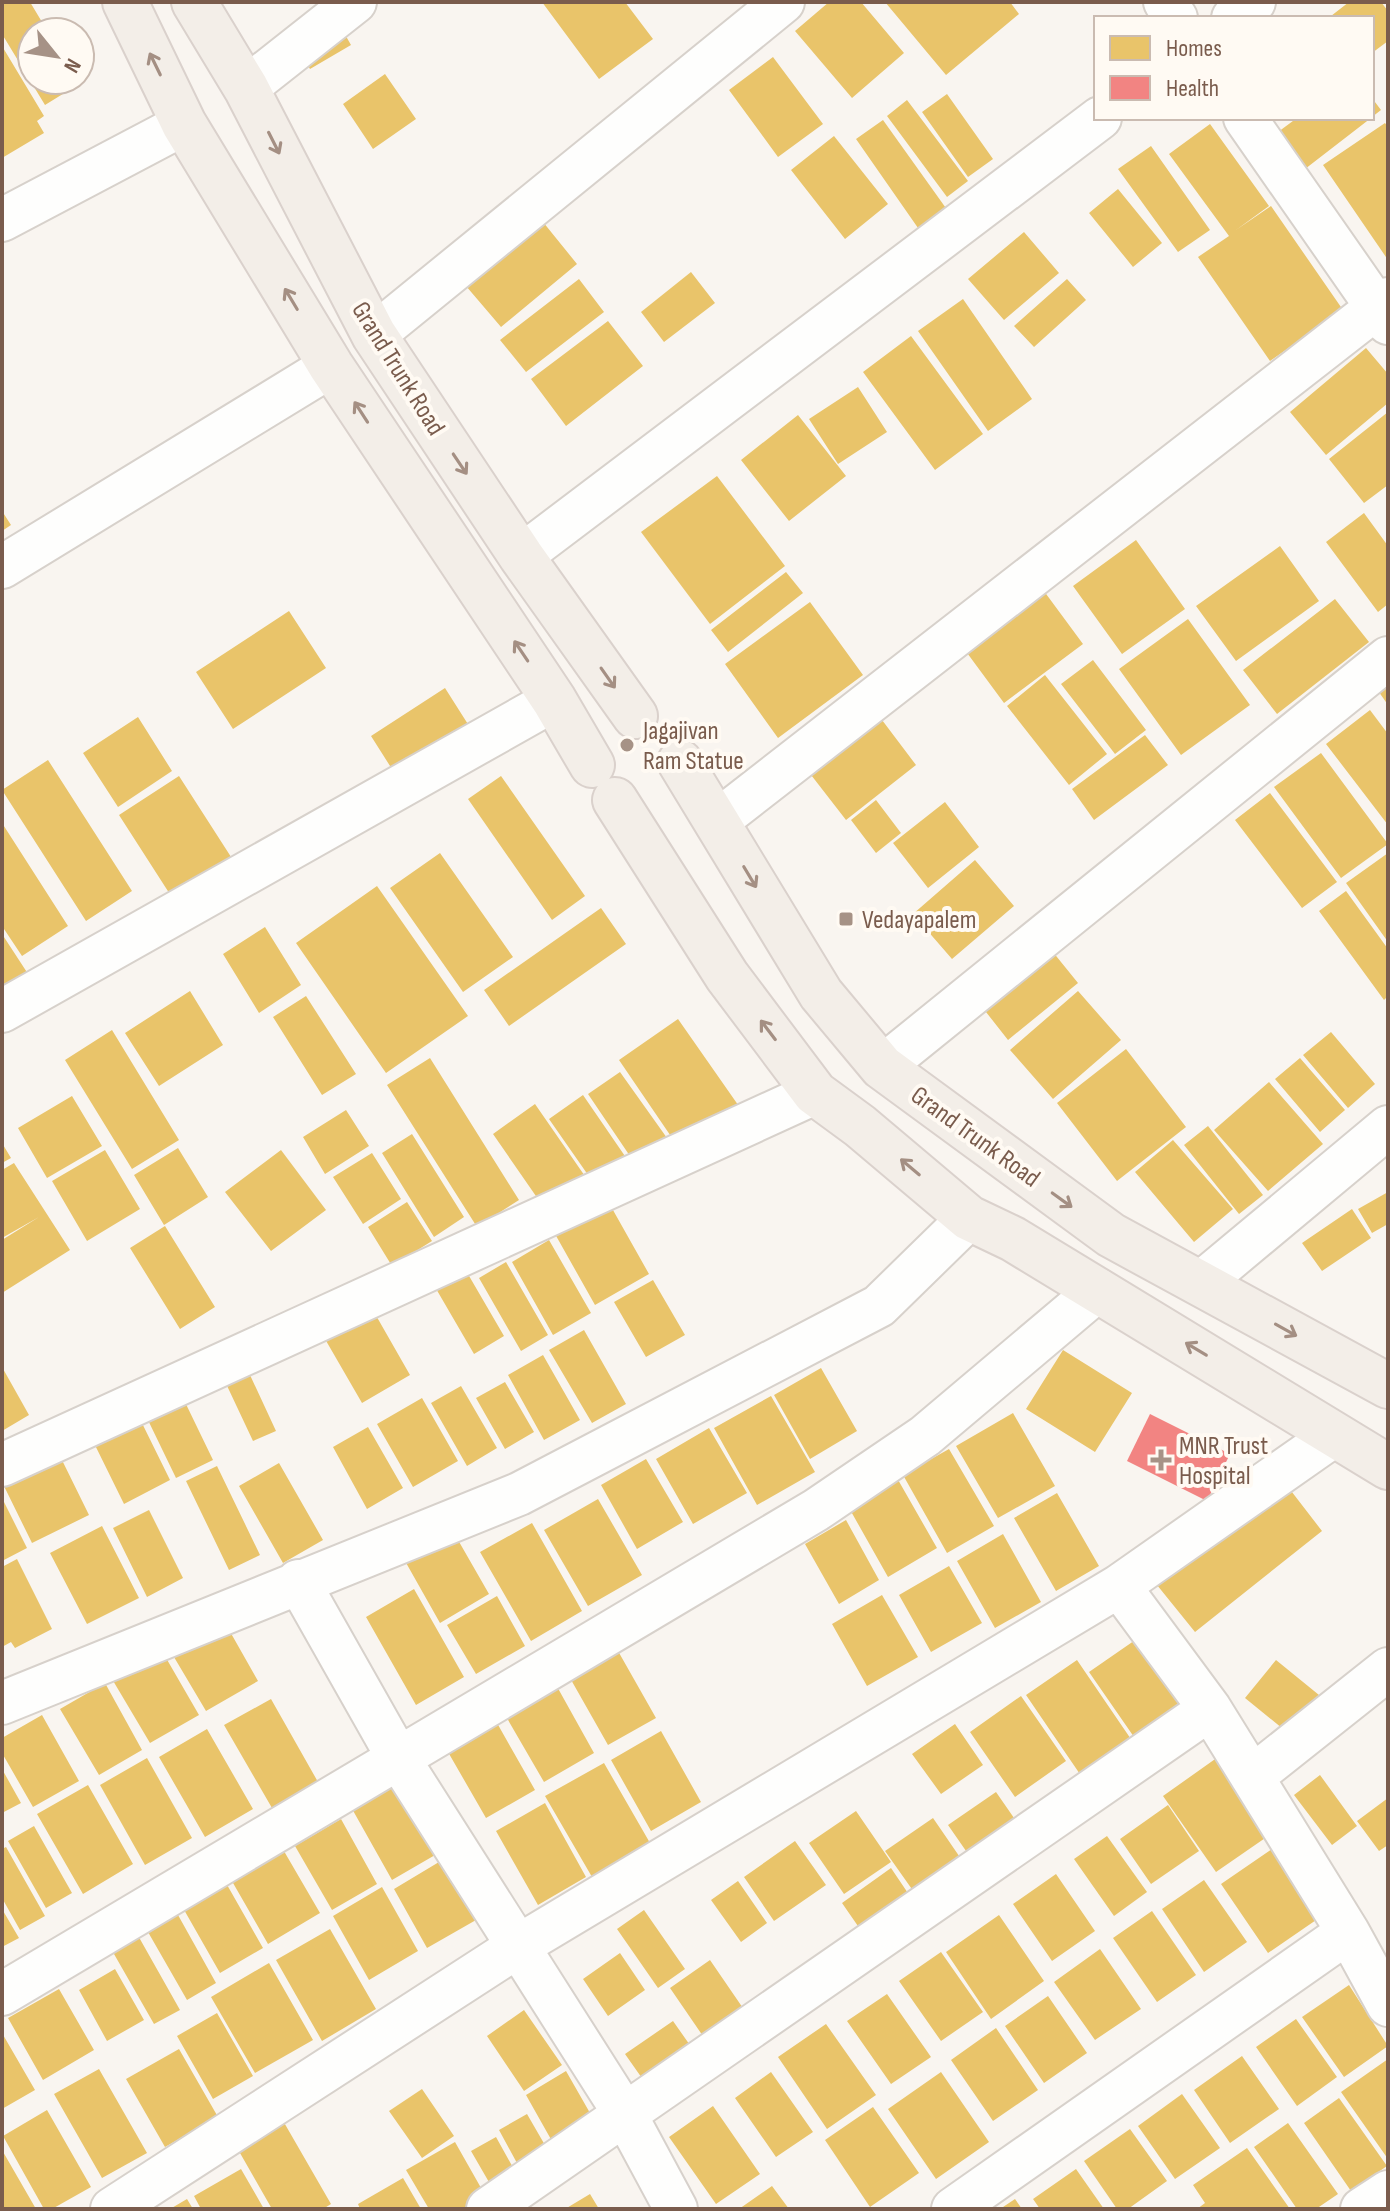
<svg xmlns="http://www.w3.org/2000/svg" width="1390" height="2211" font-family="'Sofia Sans Condensed',sans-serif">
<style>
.homes{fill:#e9c46a}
.health{fill:#f28482}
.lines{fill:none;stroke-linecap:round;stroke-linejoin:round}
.minor-casing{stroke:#d7d1cb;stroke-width:46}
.major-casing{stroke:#dad1cc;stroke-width:48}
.minor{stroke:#fefefd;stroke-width:42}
.major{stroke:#f3eee8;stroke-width:44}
.oneway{stroke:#a48f83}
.poi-dot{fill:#a69286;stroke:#fffaf3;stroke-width:3}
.labels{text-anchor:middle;stroke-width:8;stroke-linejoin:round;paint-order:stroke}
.street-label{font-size:26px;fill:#7a5c4d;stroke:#fffaf3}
.poi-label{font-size:26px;fill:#7a5c4d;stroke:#fffaf3;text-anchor:start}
</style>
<rect width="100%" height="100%" fill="#f9f5f0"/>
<path class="homes" d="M2,2h28l18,30h-16v48h44l3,4 -34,21 -43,-71z
M542,2h83l28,37 -54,40z
M829,2h32l43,51 -52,45 -57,-67z
M885,2h125l9,12 -73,61z
M1349,2h32l7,9v30l-16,12v-35l-41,-2z
M339,24l12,21 -41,24 -12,-21z
M2,46l42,70 -7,5 7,12 -42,25z
M773,57l50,67 -45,33 -49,-67z
M385,74l31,45 -43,30 -30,-45z
M947,94l46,65 -25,18 -46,-65z
M1372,98l9,12 -9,7z
M907,100l61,81 -21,16 -60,-81z
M1297,118h74l-66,51 -27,-37z
M883,120l70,98 -28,20 -69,-99z
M1385,123l3,4v133l-65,-95z
M1210,124l59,82 -33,24 35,-24 72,104 -73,51 -72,-104 31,-21 -60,-82z
M834,136l54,68 -43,35 -54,-69z
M1151,146l59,84 -32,22 -60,-83z
M1118,189l44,54 -29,24 -44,-54z
M543,222l34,42 -76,63 -35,-41z
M1024,232l35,41 -55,47 -36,-41z
M691,272l24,31 -51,39 -23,-30z
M579,279l25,33 -78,60 -26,-32z
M1067,279l19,21 -52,47 -20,-21z
M963,299l69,100 -44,32 -70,-100z
M608,321l35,45 -77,60 -35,-47z
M911,336l72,98 -48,36 -72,-98z
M1366,348l22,26v29l-62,52 -36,-43z
M858,387l29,45 -49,32 -29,-45z
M1388,412v73l-24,18 -35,-44z
M798,415l48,61 -57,45 -48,-61z
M717,476l68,90 -75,58 -69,-92z
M2,511l9,14 -9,6z
M1364,513l24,33v58l-10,8 -52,-70z
M1136,540l49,69 -63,45 -49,-68z
M1280,546l39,55 -83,60 -40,-55z
M786,572l17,21 -75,59 -17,-22z
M1038,583l45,61 -79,59 -45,-61z
M1335,599l34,43 -92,72 -34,-44z
M810,602l53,73 -85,63 -53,-74z
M289,611l37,57 -93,61 -37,-57z
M1188,619l62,86 -69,50 -62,-86z
M1093,660l53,70 -31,24 -54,-70z
M1045,675l62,79 -38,31 -62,-79z
M1388,675v30l-14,-20z
M445,688l33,52 -74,48 -33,-52z
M1370,710l18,24v91l-62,-81z
M879,716l37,49 -70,55 -38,-49z
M138,717l34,54 -54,36 -35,-54z
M1145,735l23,30 -74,55 -22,-31z
M1321,753l67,91 -47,34 -67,-91z
M48,760l84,131 -46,30 -84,-131z
M179,776l54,84 -60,39 -54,-84z
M501,776l84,120 -33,24 -84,-121z
M1270,793l67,89 -35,26 -67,-88z
M876,800l25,33 -25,20 -25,-33z
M945,802l34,45 -51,41 -35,-45z
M2,823l66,103 -46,30 -20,-30z
M440,853l73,104 -50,35 -73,-104z
M1388,853v89l-42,-59z
M975,860l39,46 -62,53 -39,-45z
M377,886l91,130 -82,57 -90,-130z
M1346,891l42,58v47l-4,4 -65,-89z
M601,908l25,36 -117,82 -25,-36z
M265,927l36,58 -42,28 -36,-59z
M2,934l30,46 -30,19z
M1044,941l34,42 -70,57 -33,-42z
M190,991l33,54 -64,41 -34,-53z
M1078,991l43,49 -68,59 -43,-49z
M306,996l50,78 -34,21 -49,-78z
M678,1019l65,93 -60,42 -64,-94z
M112,1030l67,110 -47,29 -67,-109z
M1331,1032l44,52 -27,24 -45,-53z
M1126,1049l60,78 -69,54 -60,-78z
M430,1058l89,142 -42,27 -90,-142z
M1300,1058l45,52 -25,22 -45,-53z
M620,1072l47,66 -33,24 -46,-68z
M1269,1082l54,62 -55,47 -54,-61z
M583,1095l46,67 -34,23 -46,-66z
M72,1096l30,50 -55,32 -29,-50z
M535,1104l54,78 -42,30 -54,-78z
M346,1110l23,36 -44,28 -22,-37z
M1208,1126l55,69 -24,19 -55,-69z
M412,1134l52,83 -30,20 -52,-84z
M1173,1140l60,69 -39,33 -59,-70z
M2,1143l9,15 -9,5z
M178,1148l30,49 -44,28 -30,-50z
M105,1150l35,59 -53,32 -35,-60z
M281,1150l45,60 -55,41 -46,-59z
M372,1153l29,46 -38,25 -30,-47z
M14,1163l56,87 -68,43v-53l37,-23 -37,21v-68z
M1388,1192v32l-16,9 -14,-24z
M407,1202l25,39 -40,25 -24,-39z
M609,1203l40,71 -54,31 -40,-71z
M1352,1209l19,29 -49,33 -20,-28z
M165,1226l50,81 -35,22 -50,-81z
M549,1240l42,73 -38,22 -41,-73z
M506,1262l42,73 -27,16 -42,-73z
M465,1269l39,67 -30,18 -39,-67z
M653,1280l32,55 -39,22 -32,-55z
M374,1312l36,63 -48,28 -37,-64z
M584,1330l42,74 -34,19 -43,-73z
M1063,1350l69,43 -37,59 -69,-43z
M543,1355l37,65 -36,20 -36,-65z
M244,1362l32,69 -23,10 -32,-68z
M2,1367l27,48 -27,16z
M821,1368l36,63 -47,28 -36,-64z
M505,1382l29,50 -29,17 -29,-51z
M461,1386l36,62 -30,18 -36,-63z
M771,1396l44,76 -58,33 -43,-77z
M183,1398l30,62 -37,18 -30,-62z
M422,1398l36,63 -45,26 -36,-63z
M137,1413l33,67 -46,24 -33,-67z
M1013,1413l42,73 -57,32 -42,-72z
M368,1427l35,61 -36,21 -34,-62z
M709,1428l38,65 -54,31 -37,-65z
M949,1449l45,77 -47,27 -44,-78z
M59,1454l30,61 -57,28 -30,-61z
M646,1459l37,63 -46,27 -36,-64z
M279,1463l44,77 -40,23 -44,-77z
M217,1466l43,89 -31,15 -43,-89z
M893,1471l44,77 -49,29 -44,-78z
M1285,1483l37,48 -127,101 -38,-47z
M1057,1493l42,73 -43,25 -42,-73z
M2,1498l25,50 -25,13z
M598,1499l44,76 -54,31 -44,-76z
M149,1510l34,68 -36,19 -34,-69z
M846,1520l33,60 -40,24 -34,-60z
M532,1523l50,88 -51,30 -51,-89z
M102,1526l37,72 -52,26 -37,-71z
M454,1533l35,61 -49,29 -35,-62z
M1003,1534l38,68 -46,26 -38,-67z
M17,1559l35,70 -37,19 -4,-6 -9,5v-80z
M949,1566l33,57 -51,29 -32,-57z
M414,1589l50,88 -48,28 -50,-88z
M882,1595l36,62 -51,29 -35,-62z
M497,1596l28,50 -49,28 -29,-49z
M224,1621l34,60 -52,30 -35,-59z
M1141,1636l54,77 -52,37 -54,-78z
M162,1651l37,64 -49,28 -38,-64z
M618,1651l38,67 -48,27 -38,-67z
M1077,1660l60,88 -51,35 -60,-88z
M1276,1660l43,35 -31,38 -43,-35z
M105,1683l37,67 -43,25 -39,-66z
M555,1683l39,70 -50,29 -40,-69z
M1021,1696l45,65 -51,36 -45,-65z
M271,1699l47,83 -46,26 -48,-83z
M42,1715l37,66 -46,26 -31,-54v-15z
M497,1723l38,67 -49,28 -38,-66z
M955,1724l28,41 -42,29 -29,-40z
M207,1729l46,80 -48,28 -46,-80z
M661,1731l40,71 -50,29 -40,-71z
M1218,1757l53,77 -55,38 -53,-76z
M147,1758l45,80 -47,27 -45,-80z
M604,1763l46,80 -58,34 -47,-81z
M2,1769l19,34 -19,10z
M1320,1775l37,51 -25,19 -38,-50z
M401,1778l41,73 -50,29 -41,-73z
M88,1785l45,79 -50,30 -46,-80z
M996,1792l25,36 -48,33 -25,-36z
M1388,1798v47l-9,6 -22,-30z
M545,1803l41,74 -48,28 -42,-74z
M1168,1805l31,46 -48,33 -31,-45z
M856,1811l35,51 -47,32 -35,-51z
M933,1818l35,51 -47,33 -36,-51z
M341,1819l36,65 -45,26 -37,-64z
M34,1826l38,67 -26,15 -38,-67z
M1107,1836l40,56 -33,24 -40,-57z
M795,1841l31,44 -52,36 -30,-44z
M281,1846l39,67 -52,31 -39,-68z
M6,1847l39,69 -25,14 -18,-32v-49z
M1272,1849l47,69 -51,35 -47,-69z
M449,1856l34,60 -56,32 -33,-59z
M891,1868l27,40 -49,34 -27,-39z
M1056,1874l39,57 -43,30 -39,-57z
M1204,1880l43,62 -43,30 -42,-63z
M738,1881l29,42 -26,19 -30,-42z
M226,1883l37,65 -43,25 -37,-65z
M382,1887l36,64 -49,29 -36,-64z
M2,1909l17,29 -17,9z
M644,1910l41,59 -27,19 -41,-59z
M1152,1911l44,64 -39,27 -44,-64z
M178,1915l38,68 -29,17 -39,-68z
M999,1915l45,66 -53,38 -45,-67z
M330,1929l46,80 -54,32 -46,-81z
M136,1932l44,78 -26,14 -44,-77z
M1100,1949l41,60 -46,31 -41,-58z
M941,1952l42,60 -42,29 -42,-60z
M620,1953l25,37 -37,26 -25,-37z
M710,1960l37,54 -40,28 -37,-54z
M269,1963l44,77 -58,33 -44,-76z
M115,1969l29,51 -37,21 -28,-51z
M1349,1985l39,61 -44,31 -42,-60z
M59,1989l35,61 -51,30 -35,-62z
M887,1994l44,63 -40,27 -44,-63z
M1048,1996l39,57 -43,30 -39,-57z
M524,2010l38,55 -38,26 -37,-55z
M217,2013l36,63 -40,23 -36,-63z
M1296,2019l41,58 -40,29 -41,-59z
M673,2021l26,37 -48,33 -26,-37z
M826,2024l50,71 -49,34 -49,-72z
M996,2028l42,62 -45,31 -42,-61z
M2,2033l33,57 -33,19z
M179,2049l39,68 -53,30 -39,-68z
M1242,2056l37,53 -49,34 -36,-53z
M1388,2059v100l-47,-67z
M99,2069l48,84 -45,25 -48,-84z
M566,2071l32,56 -41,23 -31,-55z
M771,2072l42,60 -37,25 -41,-59z
M941,2072l48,70 -53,37 -48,-70z
M422,2089l32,47 -32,22 -33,-47z
M1182,2094l38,54 -45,31 -37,-53z
M1339,2098l48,68 -36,25 -47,-68z
M713,2106l47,68 -44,30 -47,-67z
M873,2107l46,66 -49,34 -45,-67z
M47,2110l44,77 -39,22h-8l-41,-73z
M527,2114l26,45 -29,17 -25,-46z
M282,2119l49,85 -8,5h-51l-36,-63z
M1288,2123l50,71 -22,15h-19l-43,-62z
M1130,2129l37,52 -39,28h-11l-33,-48z
M496,2137l25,45 -24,14 -26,-45z
M455,2142l34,60 -12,7h-48l-23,-39z
M1247,2148l43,61h-93l8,-6 -12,-18z
M2,2150l34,59h-34z
M241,2169l23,40h-63l-7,-13z
M1076,2169l28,40h-64l-7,-10z
M403,2178l18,31h-61l-2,-5z
M772,2186l17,23h-50z
M590,2194l9,15h-34z
M187,2199l6,10h-23z
M1015,2199l7,10h-22z"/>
<path class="health" d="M1150,1414l80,40 -23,47 -80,-40z"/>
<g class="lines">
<defs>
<path id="minor" d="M1165,2l11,16
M1233,18l21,-16
M246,88l109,-86
M1245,118l143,205
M2,220l182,-96
M374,335l409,-333
M521,556l579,-438
M2,567l329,-201
M716,822l672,-523
M2,1011l552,-311
M882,1067l506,-409
M1201,1283l187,-156
M2,1465l813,-372
M298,1581l99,175 229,360 50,93
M1119,1586l91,123 138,223 40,73
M2,1703l517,-209 360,-188 90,-88
M1252,1777l136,-108
M2,1994l814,-484 109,-74 173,-146
M112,2209l408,-264 599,-359 214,-150
M488,2209l722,-500
M953,2209l395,-277
M1362,2209l26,-17"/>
<path id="major" d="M125,2l59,122 147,242 223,334 38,65
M194,2l52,86 128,247 147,221 114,160
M680,762l141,232 61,73 229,168 277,151
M615,800l112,176 88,117 45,33 109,92 44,21 375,228"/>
</defs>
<use href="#minor" class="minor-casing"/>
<use href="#major" class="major-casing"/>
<use href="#minor" class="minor"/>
<use href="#major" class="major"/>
</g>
<defs><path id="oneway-shaft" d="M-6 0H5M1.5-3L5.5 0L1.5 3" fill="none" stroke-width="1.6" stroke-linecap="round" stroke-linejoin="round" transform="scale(2)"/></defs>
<g class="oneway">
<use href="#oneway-shaft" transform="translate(155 64) rotate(-116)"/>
<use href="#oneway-shaft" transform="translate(274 143) rotate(63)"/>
<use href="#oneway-shaft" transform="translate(291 299) rotate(-121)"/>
<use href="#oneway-shaft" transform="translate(361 412) rotate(-123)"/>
<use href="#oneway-shaft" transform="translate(460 464) rotate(56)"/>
<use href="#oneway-shaft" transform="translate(521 651) rotate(-124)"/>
<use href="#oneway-shaft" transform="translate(608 678) rotate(55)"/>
<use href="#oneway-shaft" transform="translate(750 877) rotate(59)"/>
<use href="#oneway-shaft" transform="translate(768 1030) rotate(-127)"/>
<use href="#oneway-shaft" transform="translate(910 1167) rotate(-140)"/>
<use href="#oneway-shaft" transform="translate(1062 1200) rotate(36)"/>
<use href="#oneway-shaft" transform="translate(1286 1330) rotate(29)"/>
<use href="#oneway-shaft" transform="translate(1196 1349) rotate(-149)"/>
</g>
<g class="poi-dot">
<circle cx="627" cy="745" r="8"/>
<rect x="838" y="911" width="16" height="16" rx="4"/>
<path d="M1157 1448h8v8h8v8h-8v8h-8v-8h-8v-8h8z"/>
</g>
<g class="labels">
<g class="street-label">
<text transform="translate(399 368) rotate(58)" y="9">Grand Trunk Road</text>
<text transform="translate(976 1136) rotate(36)" y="9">Grand Trunk Road</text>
</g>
<g class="poi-label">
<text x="643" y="739">Jagajivan<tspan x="643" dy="30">Ram Statue</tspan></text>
<text x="862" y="928">Vedayapalem</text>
<text x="1179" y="1454">MNR Trust<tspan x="1179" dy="30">Hospital</tspan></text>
</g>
</g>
<rect width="1390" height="2211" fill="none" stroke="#7a5c4d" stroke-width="8"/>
<rect x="1094" y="16" width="280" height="104" fill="#fffaf3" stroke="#cabbb1" stroke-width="2"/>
<rect x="1110" y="36" width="40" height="24" fill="#e9c46a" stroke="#cabbb1" stroke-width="2"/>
<text x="1166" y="56" font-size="24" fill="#7a5c4d">Homes</text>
<rect x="1110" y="76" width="40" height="24" fill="#f28482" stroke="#cabbb1" stroke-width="2"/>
<text x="1166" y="96" font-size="24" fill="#7a5c4d">Health</text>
<g transform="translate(56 56) rotate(120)"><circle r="38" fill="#fffaf3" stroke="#cabbb1" stroke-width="2"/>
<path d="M0-6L14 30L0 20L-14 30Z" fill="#a69286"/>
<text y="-12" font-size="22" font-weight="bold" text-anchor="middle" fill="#7a5c4d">N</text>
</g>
</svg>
